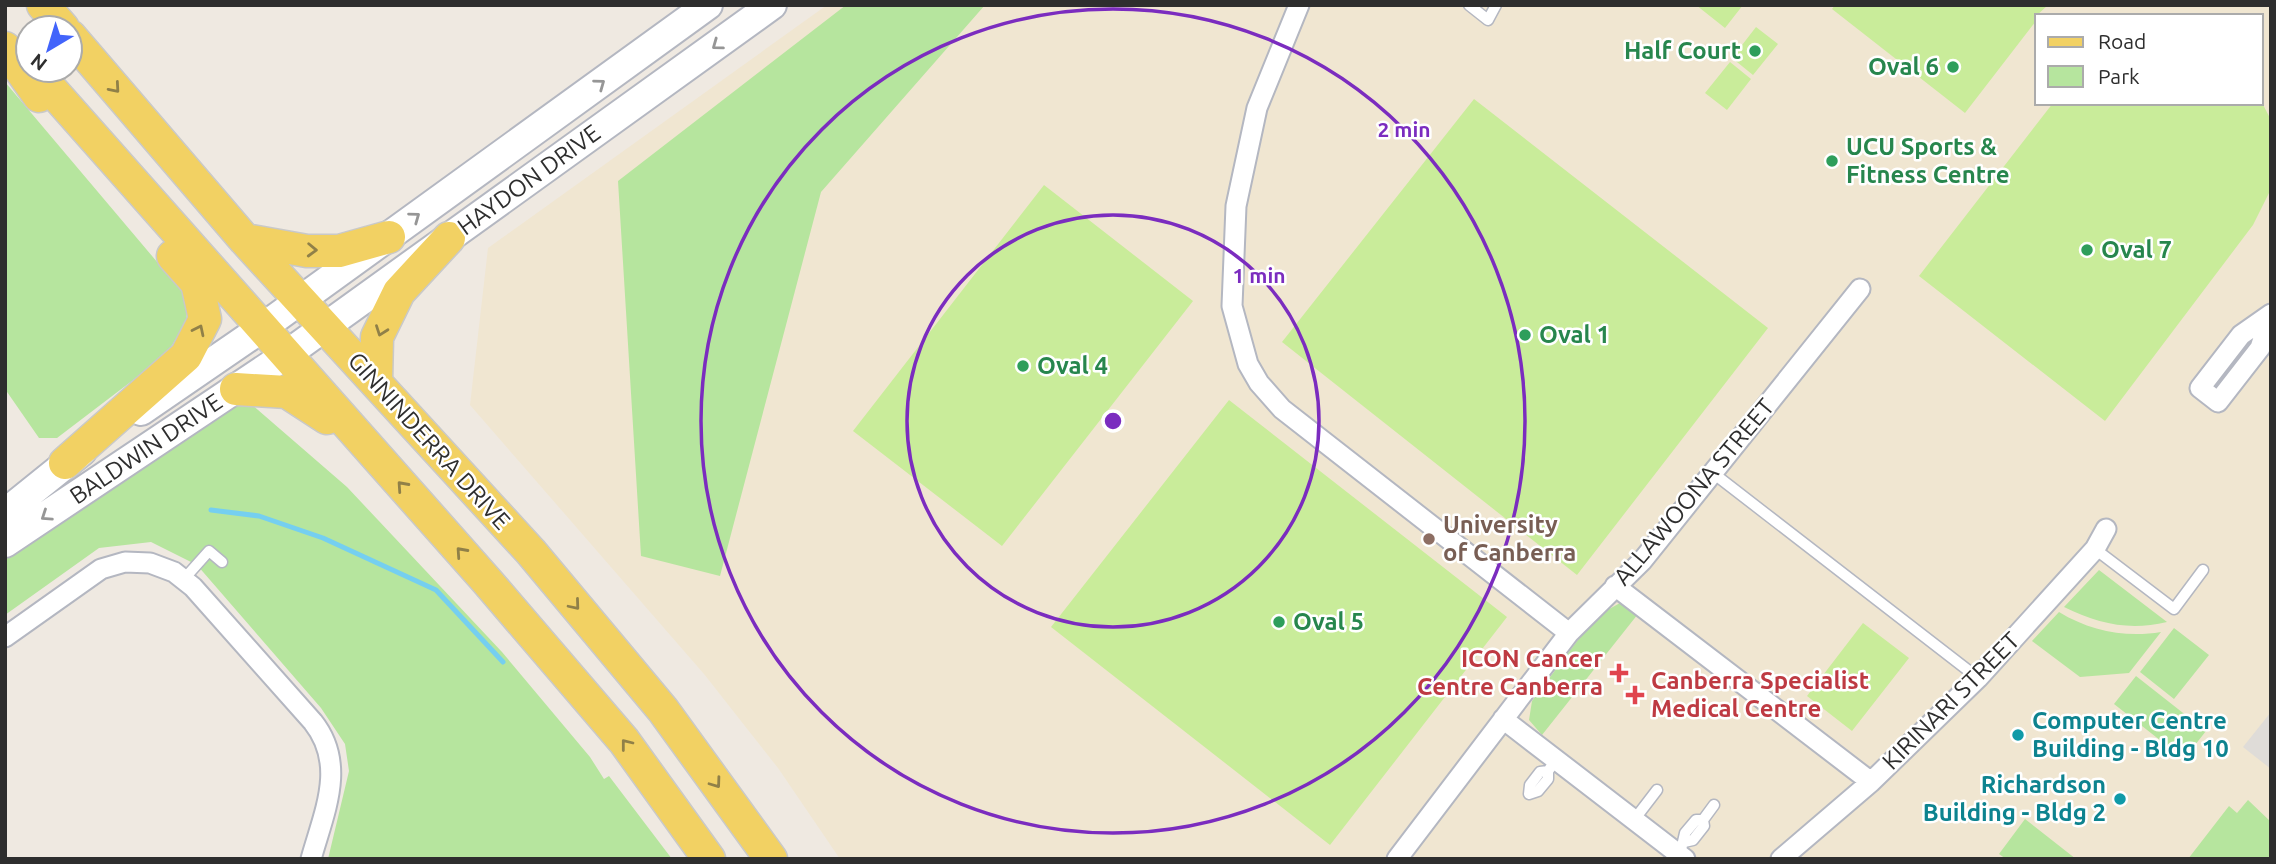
<svg xmlns="http://www.w3.org/2000/svg" width="2276" height="864" font-family="Ubuntu,sans-serif">
<style>
.education{fill:#f0e6d1;fill-rule:evenodd}
.green{fill:#b6e59e}
.pitch{fill:#c9ec9a}
.plaza{fill:#dfdcd8}
.lines{fill:none;stroke-linecap:round;stroke-linejoin:round}
.stream{stroke:#75cff0;stroke-width:5}
.lane-casing{stroke:#b4b7c1;stroke-width:13}
.street-casing{stroke:#b4b7c1;stroke-width:23}
.secondary-casing{stroke:#b4b7c1;stroke-width:32}
.primary-casing{stroke:#c9c9c9;stroke-width:35}
.lane{stroke:#fff;stroke-width:10}
.street{stroke:#fff;stroke-width:19}
.secondary{stroke:#fff;stroke-width:28}
.primary{stroke:#f2d163;stroke-width:32}
.oneway{stroke:#969696}
.oneway2{stroke:#908048}
.ring{fill:none;stroke:#7b2cbf;stroke-width:3.5}
.leisure-dot{fill:#2e9e5b;stroke:#fff;stroke-width:2.5}
.education-dot{fill:#8d6e63;stroke:#fff;stroke-width:2.5}
.health-dot{fill:#e0444e;stroke:#fff;stroke-width:2.5}
.culture-dot{fill:#0f9aa8;stroke:#fff;stroke-width:2.5}
.labels{text-anchor:middle;stroke-width:5;stroke-linejoin:round;paint-order:stroke}
.leisure-label{font-size:24px;font-weight:bold;fill:#27864d;stroke:#fff;text-anchor:start}
.street-label{font-size:24px;fill:#2e2e2e;stroke:#fff}
.education-label{font-size:24px;font-weight:bold;fill:#785e54;stroke:#fff;text-anchor:start}
.health-label{font-size:24px;font-weight:bold;fill:#be3a42;stroke:#fff;text-anchor:end}
.culture-label{font-size:24px;font-weight:bold;fill:#0d838f;stroke:#fff;text-anchor:start}
.centre{fill:#7b2cbf;stroke:#fff;stroke-width:3.5}
.ring-label{font-size:21px;text-anchor:middle;font-weight:bold;fill:#7b2cbf;stroke:#fff;stroke-width:5;stroke-linejoin:round;paint-order:stroke}
</style>
<rect width="100%" height="100%" fill="#efe9e1"/>
<path class="education" d="M827,5h1444v854h-1431l-62,-91 -74,-94 -234,-269 18,-157zM2036,16h224v87h-224z"/>
<path class="green" d="M846,5h139l-164,187 -101,384 -79,-20 -23,-375z
M5,82l180,213 2,26 -21,34 -109,83h-18l-34,-49z
M243,397l104,90 155,165 88,105 14,22 5,-3 63,83h-344l21,-88 -4,-27 -24,-36 -124,-143 -46,-23 -52,6 -94,67v-57z
M2099,570l68,52c-38,9 -68,2 -103,-15z
M1620,603l10,1 -2,4 10,6 -96,121 -13,-15 3,-19 52,-69 18,-19z
M2059,612c31,19 67,26 102,20l-32,41 -49,4 -48,-36z
M2174,628l35,27 -35,44 -34,-27z
M2136,676l70,55 -22,28 -70,-55z
M2248,800l23,22v37h-83l41,-53 8,7z
M2025,819l51,40h-70l-7,-5z"/>
<path class="pitch" d="M1696,5h47l-18,23z
M1835,5h213l-12,11v5l-71,92 -133,-104z
M1756,27l22,17 -25,31 -21,-17z
M1730,62l21,17 -24,31 -22,-17z
M1474,99l294,229 -191,247 -295,-233z
M2260,99l11,21v69l-18,36 -148,196 -186,-145 134,-173h207z
M1044,185l149,116 -191,245 -149,-115z
M1229,400l278,217 -177,228 -279,-218z
M1863,623l46,35 -57,73 -45,-35z"/>
<path class="plaza" d="M2271,712v57l-28,-22z"/>
<g class="lines">
<path class="stream" d="M211,510l48,6 64,22 113,52 67,72"/>
<defs>
<path id="lane" d="M1469,5l19,15 8,-15
M1713,473l265,205
M2095,549l79,60 29,-39
M184,579l25,-28 13,11
M1548,771l-8,1 -10,13 -1,9 9,-3 10,-12v-8l8,-11
M1634,820l23,-30
M1684,842l9,-2 11,-14 -1,-6 11,-15
M1682,846l3,-13 11,-13h7"/>
<path id="street" d="M1299,5l-42,103 -21,98 -4,100 16,58 11,19 23,26 287,224
M2271,314l-11,34 -42,54 -18,-14 41,-53z
M1615,586l256,196
M5,637l96,-68 24,-7 25,1 24,9 19,15 120,135c34,43 11,90 -2,137
M1503,719l182,140
M1397,859l172,-226 73,-72 218,-272
M1781,859l90,-77 107,-104 117,-129 11,-20"/>
<path id="secondary" d="M141,411l121,-83 446,-323
M5,513l77,-62
M5,543l281,-188 486,-350"/>
<path id="primary" d="M43,5l20,23
M70,36l175,204 286,312 132,158 108,149
M5,48l34,48
M34,70l452,510 138,161 85,118
M245,240l62,11h32l50,-14
M376,382l1,-45 22,-45 50,-54
M236,389l51,3 40,26
M65,463l121,-107 19,-37 -8,-36 -24,-27"/>
</defs>
<use href="#lane" class="lane-casing"/>
<use href="#street" class="street-casing"/>
<use href="#secondary" class="secondary-casing"/>
<use href="#primary" class="primary-casing"/>
<use href="#lane" class="lane"/>
<use href="#street" class="street"/>
<use href="#secondary" class="secondary"/>
<use href="#primary" class="primary"/>
</g>
<defs><path id="oneway-chevron" d="M-2-3.5L2.5 0L-2 3.5" fill="none" stroke-width="1.6" stroke-linecap="round" stroke-linejoin="round" transform="scale(1.75)"/></defs>
<g class="oneway">
<use href="#oneway-chevron" transform="translate(717 45) rotate(144)"/>
<use href="#oneway-chevron" transform="translate(600 84) rotate(-36)"/>
<use href="#oneway-chevron" transform="translate(415 217) rotate(-36)"/>
<use href="#oneway-chevron" transform="translate(46 516) rotate(146)"/>
</g>
<g class="oneway2">
<use href="#oneway-chevron" transform="translate(115 88) rotate(49)"/>
<use href="#oneway-chevron" transform="translate(312 250) rotate(2)"/>
<use href="#oneway-chevron" transform="translate(199 330) rotate(-64)"/>
<use href="#oneway-chevron" transform="translate(381 331) rotate(110)"/>
<use href="#oneway-chevron" transform="translate(402 486) rotate(-132)"/>
<use href="#oneway-chevron" transform="translate(461 552) rotate(-132)"/>
<use href="#oneway-chevron" transform="translate(575 605) rotate(50)"/>
<use href="#oneway-chevron" transform="translate(626 744) rotate(-128)"/>
<use href="#oneway-chevron" transform="translate(716 783) rotate(54)"/>
</g>
<g class="ring">
<circle cx="1113" cy="421" r="206"/>
<circle cx="1113" cy="421" r="412"/>
</g>
<g class="leisure-dot">
<circle cx="1755" cy="51" r="7"/>
<circle cx="1953" cy="67" r="7"/>
<circle cx="1832" cy="161" r="7"/>
<circle cx="2087" cy="250" r="7"/>
<circle cx="1525" cy="335" r="7"/>
<circle cx="1023" cy="366" r="7"/>
<circle cx="1279" cy="622" r="7"/>
</g>
<circle class="education-dot" cx="1429" cy="539" r="7"/>
<g class="health-dot">
<path d="M1615.5 662.5h7v7h7v7h-7v7h-7v-7h-7v-7h7z"/>
<path d="M1631.5 684.5h7v7h7v7h-7v7h-7v-7h-7v-7h7z"/>
</g>
<g class="culture-dot">
<circle cx="2018" cy="735" r="7"/>
<circle cx="2120" cy="799" r="7"/>
</g>
<g class="labels">
<g class="leisure-label">
<text x="1741" y="59" text-anchor="end">Half Court</text>
<text x="1939" y="75" text-anchor="end">Oval 6</text>
<text x="1846" y="155">UCU Sports &amp;<tspan x="1846" dy="28">Fitness Centre</tspan></text>
<text x="2101" y="258">Oval 7</text>
<text x="1539" y="343">Oval 1</text>
<text x="1037" y="374">Oval 4</text>
<text x="1293" y="630">Oval 5</text>
</g>
<g class="street-label">
<text transform="translate(529 180) rotate(-36)" y="8">HAYDON DRIVE</text>
<text transform="translate(429 441) rotate(48)" y="8">GINNINDERRA DRIVE</text>
<text transform="translate(146 449) rotate(-34)" y="8">BALDWIN DRIVE</text>
<text transform="translate(1694 492) rotate(-50)" y="8">ALLAWOONA STREET</text>
<text transform="translate(1951 701) rotate(-45)" y="8">KIRINARI STREET</text>
</g>
<g class="education-label">
<text x="1443" y="533">University<tspan x="1443" dy="28">of Canberra</tspan></text>
</g>
<g class="health-label">
<text x="1603" y="667">ICON Cancer<tspan x="1603" dy="28">Centre Canberra</tspan></text>
<text x="1651" y="689" text-anchor="start">Canberra Specialist<tspan x="1651" dy="28">Medical Centre</tspan></text>
</g>
<g class="culture-label">
<text x="2032" y="729">Computer Centre<tspan x="2032" dy="28">Building - Bldg 10</tspan></text>
<text x="2106" y="793" text-anchor="end">Richardson<tspan x="2106" dy="28">Building - Bldg 2</tspan></text>
</g>
</g>
<circle cx="1113" cy="421" r="10" class="centre"/>
<g class="ring-label">
<text x="1404" y="137">2 min</text>
<text x="1259" y="283">1 min</text>
</g>
<rect width="2276" height="864" fill="none" stroke="#2e2e2e" stroke-width="14"/>
<rect x="2035" y="14" width="228" height="91" fill="#ffffff" stroke="#ababab" stroke-width="2"/>
<rect x="2048" y="37" width="35" height="10" fill="#f2d163" stroke="#ababab" stroke-width="2"/>
<text x="2098" y="49" font-size="21" fill="#2e2e2e">Road</text>
<rect x="2048" y="66" width="35" height="21" fill="#b6e59e" stroke="#ababab" stroke-width="2"/>
<text x="2098" y="84" font-size="21" fill="#2e2e2e">Park</text>
<g transform="translate(49 49) rotate(218)"><circle r="33" fill="#ffffff" stroke="#ababab" stroke-width="2"/>
<path d="M0-5L12 26L0 18L-12 26Z" fill="#4264fb"/>
<text y="-10" font-size="19" font-weight="bold" text-anchor="middle" fill="#2e2e2e">N</text>
</g>
</svg>
